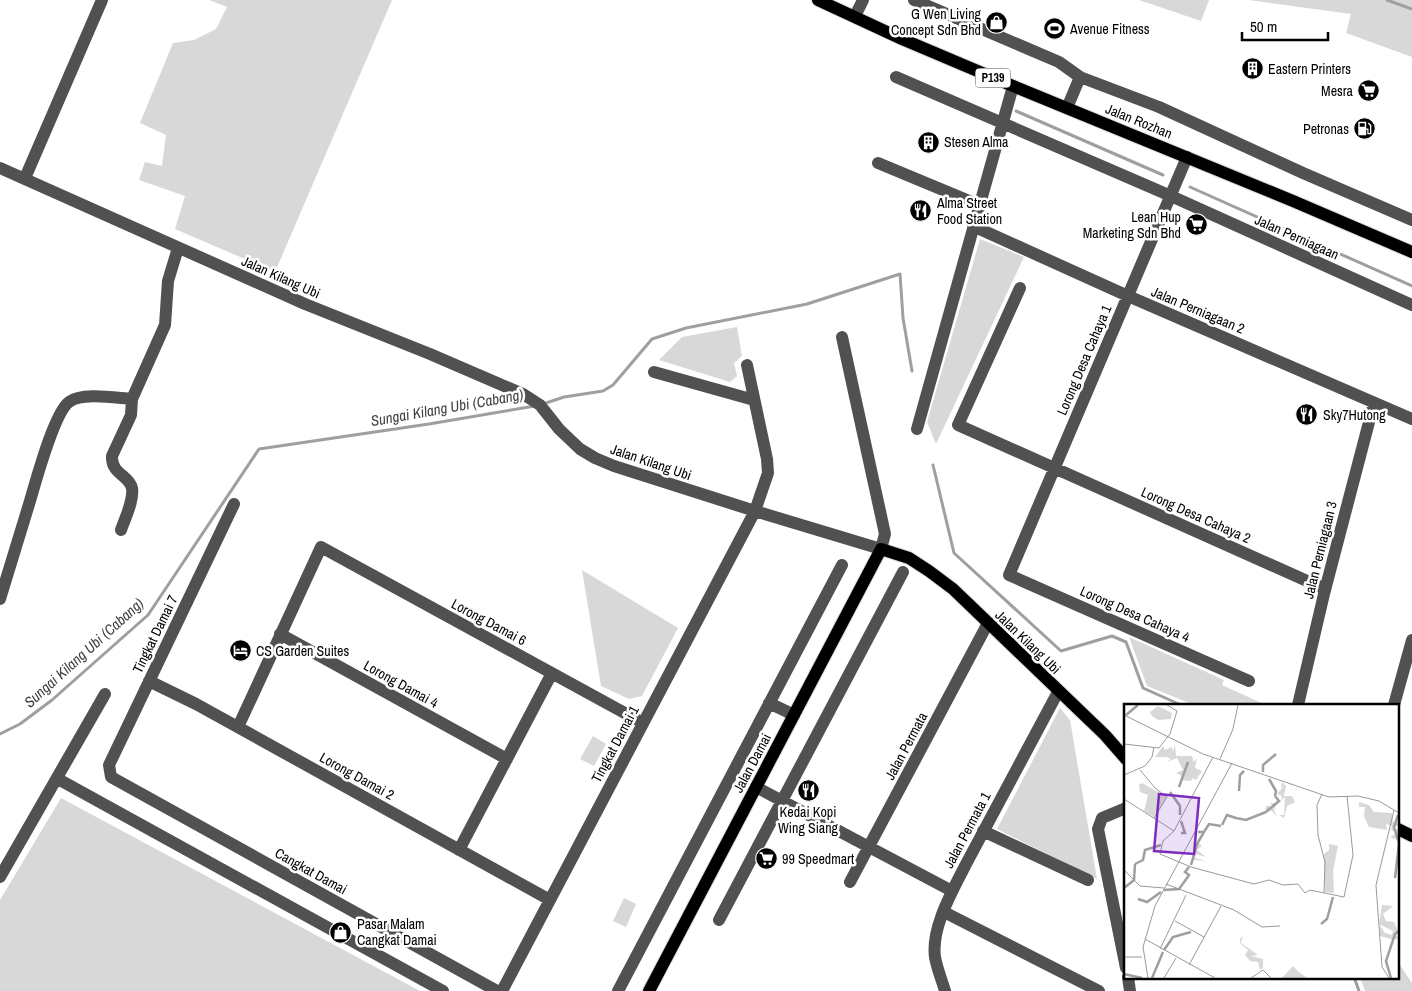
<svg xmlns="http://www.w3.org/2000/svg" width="1412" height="991" font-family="'Archivo Narrow',sans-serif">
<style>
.green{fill:#d8d8d8}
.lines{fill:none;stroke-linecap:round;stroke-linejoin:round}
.stream{stroke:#9f9f9f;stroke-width:3}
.major-casing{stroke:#dbdbdb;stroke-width:14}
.minor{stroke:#515151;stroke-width:12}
.major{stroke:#000;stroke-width:12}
.labels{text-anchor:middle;stroke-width:5;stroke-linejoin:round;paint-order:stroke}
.shield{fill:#fff;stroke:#4c4c4c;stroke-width:1}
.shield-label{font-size:12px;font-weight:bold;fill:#000}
.poi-label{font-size:14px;fill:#000;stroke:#fff;text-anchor:start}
.street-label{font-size:14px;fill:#000;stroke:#fff}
.water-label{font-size:15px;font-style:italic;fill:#404040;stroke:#fff}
.inset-river{fill:none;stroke:#9f9f9f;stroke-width:2.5}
.inset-road{fill:none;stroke:#999;stroke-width:1}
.view{fill:#7b2cbf;fill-opacity:0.15;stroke:#7b2cbf;stroke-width:2.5}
.inset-edge{fill:none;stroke:#000;stroke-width:2.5}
</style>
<rect width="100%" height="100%" fill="#fff"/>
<path class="green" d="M209,0h183l-117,272 -100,-43 10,-33 -46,-16 6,-18 17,4 4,-31 -26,-12 33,-80 21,-3 22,-11 11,-22z
M1139,0h70l-8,21z
M1249,0h163v57l-66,-24 5,-19z
M980,239l44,18 -88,187 -9,-22z
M737,327l5,29 -8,7 3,13 -7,6 -71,-22 23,-23z
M582,570l96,58 -36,68 -13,3 -28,-13z
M1129,637l95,43 -2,5 44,20h-72l-47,-19z
M1060,708l10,12 27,159 -100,-50z
M593,736l13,8 -12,22 -14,-7z
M61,798l359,193h-420v-91z
M624,898l12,6 -10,23 -13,-6z
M1398,962l14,21v8h-47l-5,-14h38z"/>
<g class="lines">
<path class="stream" d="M1387,0l25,9
M1016,111l147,64
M1190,187l222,99
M543,404l21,-7 39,-6 10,-6 39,-46 34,-11 121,-24 93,-30 3,44 9,53
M933,465l21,88 107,98 51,-15 14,6 17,46 38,17
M0,734l20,-10 32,-24 96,-85 111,-166 170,-25 106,-18
M1354,977l5,14"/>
<defs>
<path id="major" d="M818,0l84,39 111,47 280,115 119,51
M1398,829l14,7
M649,991l232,-442 28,9 20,13 24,18 152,146 21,24"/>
</defs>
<use href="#major" class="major-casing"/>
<path class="minor" d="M914,0l145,62 21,15 79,30 144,66 109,47
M855,16l8,-16
M896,77l275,119 241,109
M1067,108l13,-31
M1187,157l-178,418 240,106
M878,163l101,42
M0,168l305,136 125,50 93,40 17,11 19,24 21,20 15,9 19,8 141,45 126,38 4,-15 -43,-197
M25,178l77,-178
M973,226l155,70 284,123
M1020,288l-62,137 367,164
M654,372l100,28
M917,429l96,-343
M234,504l-125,261 2,12 386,214
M121,530c4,-12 13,-29 11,-42 -3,-13 -21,-14 -20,-32l19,-41 1,-16
M0,599c10,-33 20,-65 30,-98 6,-20 24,-88 39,-99 13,-10 47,-4 63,-3l33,-74 3,-44 10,-33
M280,634l227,125
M149,681l47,23 354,196
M769,703l25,12
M1298,705l26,-111 50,-191
M1394,705l18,-65
M238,727l83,-180 322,176
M58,779l385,212
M756,787l196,104
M1126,808l-24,10 -4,11 28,139
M983,831l105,49
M459,850l93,-177
M0,877l105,-183
M850,882l138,-259
M944,912l155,79
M719,920l184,-348
M1128,977l2,14
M502,991l253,-480 13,-38 -1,-14 -20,-94
M618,991l224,-426
M945,991c-3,-11 -8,-22 -10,-34 -4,-29 17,-65 30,-91l93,-174"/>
<use href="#major" class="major"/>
</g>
<defs>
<symbol id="shop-disc" viewBox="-11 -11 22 22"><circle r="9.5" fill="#000" stroke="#fff"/><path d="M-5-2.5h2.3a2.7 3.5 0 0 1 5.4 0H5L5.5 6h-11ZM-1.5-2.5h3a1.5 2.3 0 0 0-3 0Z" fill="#fff"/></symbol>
<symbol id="stadium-disc" viewBox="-11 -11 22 22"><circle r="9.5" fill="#000" stroke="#fff"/><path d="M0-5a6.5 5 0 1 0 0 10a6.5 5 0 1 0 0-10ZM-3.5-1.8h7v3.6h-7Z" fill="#fff"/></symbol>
<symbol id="building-disc" viewBox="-11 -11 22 22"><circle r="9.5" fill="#000" stroke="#fff"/><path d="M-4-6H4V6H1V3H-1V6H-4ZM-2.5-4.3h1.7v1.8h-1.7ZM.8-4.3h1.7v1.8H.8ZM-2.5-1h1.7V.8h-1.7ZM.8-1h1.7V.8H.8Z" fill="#fff"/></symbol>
<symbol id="supermarket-disc" viewBox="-11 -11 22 22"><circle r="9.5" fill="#000" stroke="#fff"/><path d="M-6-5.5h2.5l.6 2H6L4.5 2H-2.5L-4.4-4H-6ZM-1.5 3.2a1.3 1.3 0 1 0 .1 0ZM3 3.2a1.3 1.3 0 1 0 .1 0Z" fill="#fff"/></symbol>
<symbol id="fuel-disc" viewBox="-11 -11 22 22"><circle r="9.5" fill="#000" stroke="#fff"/><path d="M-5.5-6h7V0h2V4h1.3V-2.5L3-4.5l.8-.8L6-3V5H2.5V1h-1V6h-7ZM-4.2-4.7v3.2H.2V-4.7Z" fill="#fff"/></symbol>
<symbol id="restaurant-disc" viewBox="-11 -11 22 22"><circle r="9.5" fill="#000" stroke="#fff"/><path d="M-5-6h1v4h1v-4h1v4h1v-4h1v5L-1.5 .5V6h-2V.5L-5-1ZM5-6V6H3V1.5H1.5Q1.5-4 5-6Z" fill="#fff"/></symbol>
<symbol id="hotel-disc" viewBox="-11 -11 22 22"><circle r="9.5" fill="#000" stroke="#fff"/><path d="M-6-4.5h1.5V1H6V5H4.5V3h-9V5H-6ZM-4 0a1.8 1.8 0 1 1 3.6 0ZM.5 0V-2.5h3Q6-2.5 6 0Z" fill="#fff"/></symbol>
</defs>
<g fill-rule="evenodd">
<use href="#shop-disc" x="984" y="10" width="25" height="25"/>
<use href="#stadium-disc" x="1042" y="16" width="25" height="25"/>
<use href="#building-disc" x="1240" y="56" width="25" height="25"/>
<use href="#supermarket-disc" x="1356" y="78" width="25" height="25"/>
<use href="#fuel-disc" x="1352" y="116" width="25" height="25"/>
<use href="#building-disc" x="916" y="130" width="25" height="25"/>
<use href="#restaurant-disc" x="908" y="198" width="25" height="25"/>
<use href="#supermarket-disc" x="1184" y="212" width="25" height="25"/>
<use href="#restaurant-disc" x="1294" y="402" width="25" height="25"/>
<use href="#hotel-disc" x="228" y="638" width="25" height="25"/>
<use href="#restaurant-disc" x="796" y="778" width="25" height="25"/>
<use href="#supermarket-disc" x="754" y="846" width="25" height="25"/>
<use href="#shop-disc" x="328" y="920" width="25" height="25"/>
</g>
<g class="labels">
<rect class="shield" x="975.5" y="68.5" width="35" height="19" rx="4"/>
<g class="shield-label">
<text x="993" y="82">P139</text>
</g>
<g class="poi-label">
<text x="981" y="19" text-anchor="end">G Wen Living<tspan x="981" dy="16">Concept Sdn Bhd</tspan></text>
<text x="1070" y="34">Avenue Fitness</text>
<text x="1268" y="74">Eastern Printers</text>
<text x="1353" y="96" text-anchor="end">Mesra</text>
<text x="1349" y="134" text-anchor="end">Petronas</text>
<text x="944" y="147">Stesen Alma</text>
<text x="937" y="208">Alma Street<tspan x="937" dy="16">Food Station</tspan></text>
<text x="1181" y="222" text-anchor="end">Lean Hup<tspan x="1181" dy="16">Marketing Sdn Bhd</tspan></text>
<text x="1323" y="420">Sky7Hutong</text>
<text x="256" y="656">CS Garden Suites</text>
<text x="808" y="817" text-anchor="middle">Kedai Kopi<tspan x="808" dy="16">Wing Siang</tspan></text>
<text x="782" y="864">99 Speedmart</text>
<text x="357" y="929">Pasar Malam<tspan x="357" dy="16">Cangkat Damai</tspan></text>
</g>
<g class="street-label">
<text transform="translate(1139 121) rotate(22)" y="5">Jalan Rozhan</text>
<text transform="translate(1297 237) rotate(24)" y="5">Jalan Perniagaan</text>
<text transform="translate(281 277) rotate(24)" y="5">Jalan Kilang Ubi</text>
<text transform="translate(1198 310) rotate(23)" y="5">Jalan Perniagaan 2</text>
<text transform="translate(1084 360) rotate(-67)" y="5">Lorong Desa Cahaya 1</text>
<text transform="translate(651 462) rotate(19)" y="5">Jalan Kilang Ubi</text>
<text transform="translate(1196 515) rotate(24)" y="5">Lorong Desa Cahaya 2</text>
<text transform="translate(1320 550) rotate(-76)" y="5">Jalan Perniagaan 3</text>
<text transform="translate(1135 614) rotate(24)" y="5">Lorong Desa Cahaya 4</text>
<text transform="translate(489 622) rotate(28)" y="5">Lorong Damai 6</text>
<text transform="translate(155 634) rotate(-64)" y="5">Tingkat Damai 7</text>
<text transform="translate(1028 642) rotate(44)" y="5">Jalan Kilang Ubi</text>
<text transform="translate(401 684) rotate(29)" y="5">Lorong Damai 4</text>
<text transform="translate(615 744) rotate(-62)" y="5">Tingkat Damai 1</text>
<text transform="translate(906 746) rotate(-62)" y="5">Jalan Permata</text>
<text transform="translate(752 763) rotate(-62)" y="5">Jalan Damai</text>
<text transform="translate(357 776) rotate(29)" y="5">Lorong Damai 2</text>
<text transform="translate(967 830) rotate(-62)" y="5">Jalan Permata 1</text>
<text transform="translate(311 871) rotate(29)" y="5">Cangkat Damai</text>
</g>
<g class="water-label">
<text transform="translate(447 408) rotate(-10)" y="5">Sungai Kilang Ubi (Cabang)</text>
<text transform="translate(84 653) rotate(-42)" y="5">Sungai Kilang Ubi (Cabang)</text>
</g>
</g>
<g transform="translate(1124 704)">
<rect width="275" height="275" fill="#fff"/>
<path d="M34,2l14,7 -1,6 -13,1 -6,-4 -2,-4zM51,40l1,12h16l2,6 3,-4 -2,10 7,3 -6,9 -3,-2 -2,3 -11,-1 2,-4 -6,-3 7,-3 -6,-12 -10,4 4,-3 -4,-2h-12l8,-11 2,4 7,-3 1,5zM158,78l4,4 -2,10h8l3,6 -8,4 -3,12 -5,-3h5l1,-18 -9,8 -2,5 3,7 -5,-6 -7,-1 2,-5 7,3 -4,-5h7l-1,-6 5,4 1,-5 -5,-2 7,-8 -3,2zM18,79l25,14 -13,20 -10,-6 4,-16 -8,-3 -1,-7zM235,98l10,3 5,7 18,1 1,9 6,1v3h-5l1,4 4,-1v16l-4,26 3,-31 -8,-3 7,-4 -6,-3 1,-4 -6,-2 1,6 -18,-3 -5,-11 1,-9h-6zM76,129l-2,10 4,3 -5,4 9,7 -10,-3 -1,4 11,3 -12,-1 -4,5zM205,140l9,2 -5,25 1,22 -9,-1 -1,-38 5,-4zM258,201l11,1 -10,8 3,7 8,1 4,9 -3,3 4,4 -4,2v-4l-1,4 -14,-4v-11l5,8 7,2 1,-4 -14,-7zM119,232l-2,7 17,12 -7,1 12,3v9l-3,2 -2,-8 -8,-1 -5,-6 3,-5 -8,-7v-4zM169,262l6,6 8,6h-25z" fill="#d8d8d8"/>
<path class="inset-river" d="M2,11l12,-10M139,68v-7l13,-11M145,75l7,12 -1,5M55,83l9,-25M115,87l1,-16 4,-4M46,88l10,14v9M142,108l13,-11 -4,-5M274,111l-4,12 5,16M112,114l10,2 20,-8M98,121l5,-10 9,3M74,128h6l5,-8 12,2M57,129h4l-4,-12M11,160l8,-4 2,-10 16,-5M67,161l6,-21 7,-12M63,174l2,-3 -4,-3 4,-5M271,174l4,-33M0,184l10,-8 1,-16M40,186l15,-1 8,-11M14,195l9,3 14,-10M197,220l6,-5 6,-22M40,246l9,-13 18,-5M0,270l18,4M28,274l11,-26M267,274l-5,-17 9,-27 4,-3"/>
<path class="inset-road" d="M43,1l10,6 -7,23M0,11l79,39 126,43 29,-1 21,5 20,12M0,40l35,4 11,-14M96,55l13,-30 5,-24M16,66l15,18 12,9 -13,21M0,71l21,-9 7,-9 2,-10M198,90l-5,11 1,30 7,27 -1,31M0,95l50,32 -11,10 -3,13 31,13 63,17 15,-4 14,5 15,-1 7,9 5,-3 34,7 9,-42 -6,-59M50,127l39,-74M0,166l16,16 24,2M42,180l68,26 28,17 18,-1M51,217l29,16M21,235l70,39M36,245l26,-54M0,253h18M65,261l32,-59M24,274l-5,-31 12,-41 77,-143M40,274l12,-20M127,274l12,-8 8,8M265,274l-7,-11 -6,-82 18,-75"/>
<path class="view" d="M35,90l40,4 -5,56 -40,-3z"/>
<rect width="275" height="275" class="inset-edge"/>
</g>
<path d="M1242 32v8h86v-8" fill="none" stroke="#000000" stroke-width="2.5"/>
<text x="1250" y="32" font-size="15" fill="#000000" stroke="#ffffff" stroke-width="4" paint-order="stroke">50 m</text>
</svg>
